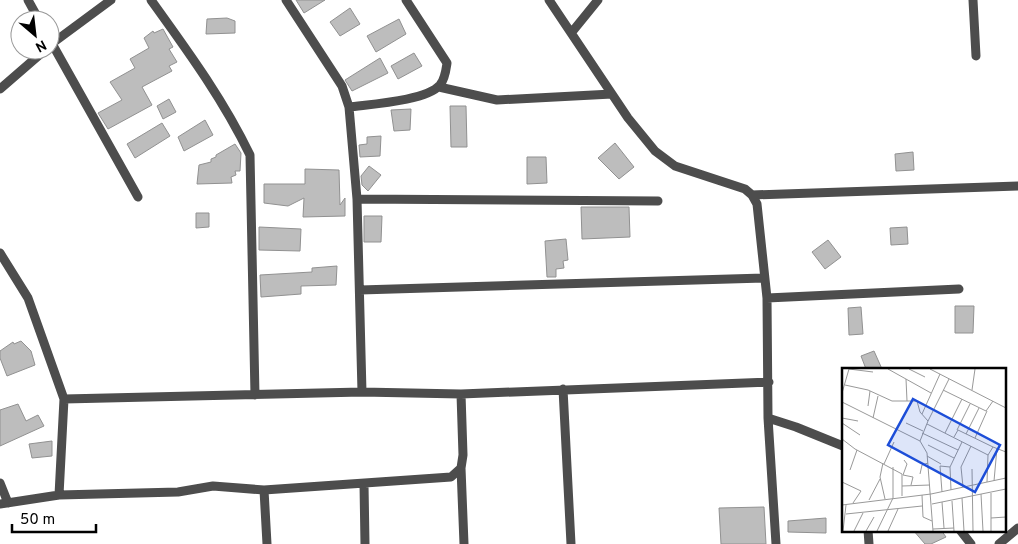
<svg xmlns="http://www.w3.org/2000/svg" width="1018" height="544" font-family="Overpass,sans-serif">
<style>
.building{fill:#bdbdbd;stroke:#919191}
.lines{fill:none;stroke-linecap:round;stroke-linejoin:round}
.minor{stroke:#4d4d4d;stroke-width:9}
.inset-road{fill:none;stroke:#999;stroke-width:1}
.view{fill:#1d4ed8;fill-opacity:0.15;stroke:#1d4ed8;stroke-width:2.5}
.inset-edge{fill:none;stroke:#000;stroke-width:2.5}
</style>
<rect width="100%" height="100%" fill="#fff"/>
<path class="building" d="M296,0h29l-21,13z
M350,8l10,16 -20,12 -10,-14z
M227,18l8,3v12l-29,1 1,-15z
M399,19l7,15 -30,18 -9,-16z
M163,29l10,18 -4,2 8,13 -8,4 3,5 -30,16 10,18 -44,24 -10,-16 24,-13 -12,-18 25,-14 -5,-9 19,-11 -5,-10 9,-7 1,2z
M414,53l8,13 -24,13 -7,-13z
M380,58l8,15 -36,18 -7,-11z
M169,99l7,13 -13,7 -6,-13z
M450,106h16l1,41h-16z
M411,109l-1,21 -16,1 -3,-21z
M205,120l8,15 -29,16 -6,-14z
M162,123l8,13 -35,22 -8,-14z
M381,136l-1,20 -20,1 -1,-12 8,-1v-7z
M615,143l19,24 -15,12 -21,-21z
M235,144l6,9 -1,18h-5l1,4 -5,2 1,6 -35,1 2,-19 12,-3v-3l5,-2v-2z
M913,152l1,18 -18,1 -1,-17z
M527,157h19l1,26 -20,1z
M369,166l12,9 -13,16 -6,-6 -1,-9z
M305,169l34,1 1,35 5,-7v18l-42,1 1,-19 -16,8 -24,-3v-19h41z
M581,207h48l1,30 -48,2z
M196,213h13v14l-13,1z
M364,216h18l-1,26h-17z
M259,227l42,2 -1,22 -41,-1z
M907,227l1,17 -17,1 -1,-17z
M566,239l2,21 -5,1 1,7 -8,1v8h-9l-2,-36z
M828,240l13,17 -16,12 -13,-17z
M337,266l-1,19 -35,1v8l-40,3 -1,-22 52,-3v-4z
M955,306h19l-1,27h-18z
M861,307l2,27 -14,1 -1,-27z
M21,341l10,10 4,14 -28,11 -7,-18v-7l13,-9 1,2z
M874,351l8,18h-16l-5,-13z
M18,404l8,17 12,-6 6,11 -44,20v-36z
M52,441v15l-20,2 -3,-14z
M764,507l2,37h-45l-2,-36z
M826,518v15l-38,-1v-11z
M913,530h28l5,7 -15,7h-6z"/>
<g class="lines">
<path class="minor" d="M28,0l11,20
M151,0c36,50 72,99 99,155l5,240
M286,0l56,86 7,21 8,92 5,193
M549,0l79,118 27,33 20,15 70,23 7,6 5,9 10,94 1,120 28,9 47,19
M973,0l3,56
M572,32l26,-32
M50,40l88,157
M50,45l61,-45
M439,87l58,13 115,-6
M0,89l45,-39
M349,107c22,-3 77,-6 91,-22 5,-6 6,-15 7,-22l-41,-63
M752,195l266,-9
M357,199l301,2
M0,253l28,45 36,101 -5,96 -59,9
M360,290l404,-12
M767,298l192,-9
M563,389l8,155
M64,399l298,-7 99,2 308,-12
M768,418l8,126
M461,468l3,76
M0,483l8,20
M364,484l1,60
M264,490l3,54
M59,495l119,-3 35,-6 51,4 187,-13 10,-9 2,-13 -2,-61
M868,530l1,14
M960,530l11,14
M999,544l19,-16"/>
</g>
<g transform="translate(842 368)">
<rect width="164" height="164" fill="#fff"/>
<path class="inset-road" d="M7,1l24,3M46,1l43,24M67,1l16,8M88,1l76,39M64,11l1,22M3,17l23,5 24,11h25l3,11 8,9 -8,20 7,12 6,78M101,22l43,21 7,-10M130,22l3,-21M0,25l7,-24M0,34l78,39M26,38l2,-15M80,46l18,-40M0,50l16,3M31,50l5,-22M86,53l21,-42M0,55l18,12M64,55l17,8M85,56l61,31M115,62l13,-26M80,65l36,17M103,65l17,-34M124,66l13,-26M112,69l4,-7 35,17M133,70l12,-27M0,71l13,10 47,25v22M86,77l26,13M85,88l14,8M62,92l3,4 -4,11 10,2 -2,8M41,95l-3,14 5,22M42,96l10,-22M164,97v16M130,101l1,62M8,102l7,-20M78,106l2,-9 6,-2M152,113l3,-33M0,114l19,9 -8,12M145,114l1,-27 5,-8 13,5M60,118l28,-1M121,119l-2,-20 10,-21M109,122l-1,-23 12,-25M100,124l-2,-26 10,1M149,125v38M139,126l2,37M80,127l1,22 9,4M120,130l2,33M27,132l11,-21M110,133l2,30M100,134l2,26M90,136l74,-15M0,137l89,-11 75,-16M4,146l76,-8M149,150l15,-1M91,161l21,-1M1,163l3,-26M12,163l9,-18M24,163l8,-14M35,163l16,-33v-31M46,163l10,-22"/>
<path class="view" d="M71,31l87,46 -25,47 -87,-47z"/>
<rect width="164" height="164" class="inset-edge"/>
</g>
<g transform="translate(35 35) rotate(152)"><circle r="24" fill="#ffffff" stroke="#999999"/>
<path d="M0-4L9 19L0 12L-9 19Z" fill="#000000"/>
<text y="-8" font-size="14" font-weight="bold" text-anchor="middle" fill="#000000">N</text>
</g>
<path d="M12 524v8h84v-8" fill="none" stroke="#000000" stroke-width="2.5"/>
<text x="20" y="524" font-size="15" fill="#000000" stroke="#ffffff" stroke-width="4" paint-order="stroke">50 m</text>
</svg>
